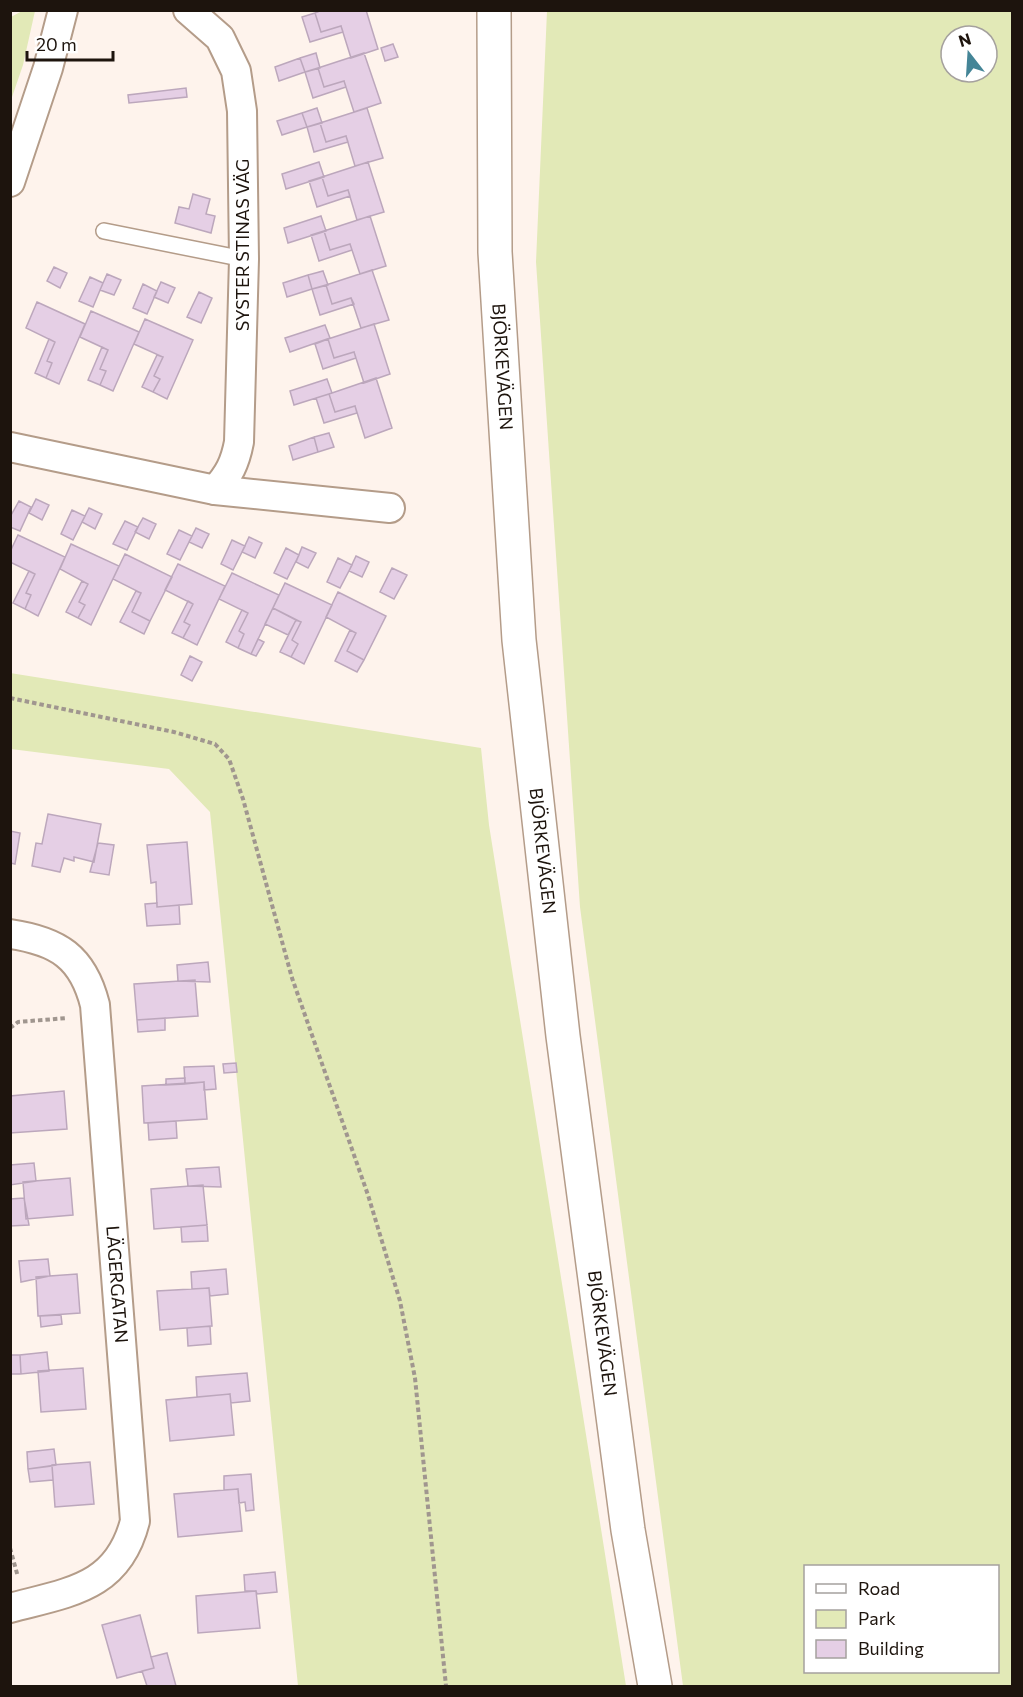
<svg xmlns="http://www.w3.org/2000/svg" width="1023" height="1697" font-family="Commissioner,sans-serif">
<style>
.green{fill:#e2e9b7;fill-rule:evenodd}
.building{fill:#e5cfe5;stroke:#bca7bc;stroke-width:1.5}
.lines{fill:none;stroke-linecap:round;stroke-linejoin:round}
.service-casing{stroke:#b49c89;stroke-width:18}
.minor-casing{stroke:#b49c89;stroke-width:32}
.secondary-casing{stroke:#b49c89;stroke-width:36}
.path{stroke:#a0968f;stroke-width:4;stroke-dasharray:4.5 3;stroke-linecap:butt}
.service{stroke:#fff;stroke-width:15}
.minor{stroke:#fff;stroke-width:28}
.secondary{stroke:#fff;stroke-width:33}
.labels{text-anchor:middle;stroke-width:4.5;stroke-linejoin:round;paint-order:stroke}
.street-label{font-size:18px;fill:#1d140d;stroke:#fff}
</style>
<rect width="100%" height="100%" fill="#fef3ec"/>
<path class="green" d="M22,11h13l-12,54 -12,35v-83z
M547,11h465v1675h-329l-103,-779 -44,-645zM951,36h36v36h-36zM806,1566h192v106h-192z
M10,673l471,75 8,77 137,861h-328l-88,-874 -41,-43 -158,-20z"/>
<path class="building" d="M322,10h44l12,39 -27,9 -10,-32 -20,6 -6,-19z
M315,13l6,19 20,-6 2,6 -33,10 -8,-25z
M393,44l5,13 -13,4 -4,-13z
M316,53l4,15 -15,4 -5,-14z
M364,53l17,50 -27,9 -10,-31 -20,6 -6,-19z
M300,58l5,14 -26,9 -4,-14z
M318,68l6,19 20,-6 2,6 -33,11 -8,-26z
M186,88l1,9 -58,6 -1,-8z
M317,108l5,15 -15,4 -5,-14z
M367,108l16,50 -28,8 -9,-30 -20,6 -6,-19z
M302,113l5,14 -25,8 -5,-14z
M320,123l6,19 20,-6 2,6 -34,10 -7,-25z
M319,162l5,15 -38,12 -4,-15z
M368,162l16,50 -27,8 -9,-30 -20,6 -6,-19z
M322,177l6,19 20,-6 2,6 -33,11 -8,-26z
M193,194l17,5 -4,15 9,2 -4,17 -36,-10 4,-16 10,2z
M321,216l5,15 -38,12 -4,-15z
M370,216l16,50 -26,8 -10,-30 -20,6 -6,-19z
M324,231l6,19 20,-6 2,6 -33,11 -8,-26z
M54,267l13,6 -7,15 -13,-7z
M372,270l17,50 -28,8 -10,-30 -19,6 -6,-19z
M323,271l5,14 -16,4 -4,-14z
M107,274l14,6 -7,15 -14,-5z
M308,275l4,14 -25,8 -4,-14z
M90,277l13,6 -10,24 -14,-6z
M161,282l14,6 -7,15 -14,-6z
M143,284l14,7 -10,23 -14,-6z
M326,285l6,19 19,-6 3,6 -34,11 -8,-26z
M199,292l13,6 -11,25 -14,-6z
M37,302l48,22 -26,60 -13,-6 6,-15 -5,-2 8,-19 -29,-14z
M91,311l48,21 -26,59 -13,-6 6,-14 -6,-2 8,-19 -28,-13z
M145,319l48,21 -26,59 -14,-7 7,-13 -6,-3 9,-19 -29,-13z
M374,324l16,50 -26,9 -10,-31 -20,6 -6,-19z
M325,325l5,13 -40,14 -5,-14z
M49,339l6,3 -8,19 5,2 -6,15 -11,-5z
M328,339l6,19 20,-6 2,6 -33,11 -8,-25z
M102,347l6,3 -8,19 6,2 -6,14 -12,-5z
M157,355l6,2 -9,19 6,3 -7,13 -11,-5z
M376,378l16,50 -27,10 -10,-32 -20,6 -6,-18z
M327,379l5,14 -38,12 -4,-14z
M329,394l6,18 20,-6 2,7 -33,10 -8,-25z
M329,433l5,14 -16,5 -4,-15z
M314,437l4,15 -25,8 -4,-14z
M36,499l13,6 -7,15 -13,-7z
M19,501l12,6 -11,24 -10,-4v-10z
M89,508l13,6 -7,15 -13,-7z
M72,510l13,6 -12,24 -12,-6z
M143,518l13,6 -7,15 -14,-7z
M125,521l13,6 -11,23 -14,-6z
M196,528l13,6 -7,14 -13,-6z
M179,530l13,6 -12,24 -13,-6z
M18,535l47,22 -27,59 -13,-7 6,-14 -5,-2 9,-19 -25,-12v-10z
M249,537l13,6 -7,15 -13,-6z
M232,540l13,6 -12,24 -12,-6z
M71,544l48,22 -28,59 -13,-7 7,-13 -6,-3 9,-18 -28,-15z
M302,547l14,6 -8,15 -12,-6z
M286,548l13,7 -12,24 -13,-6z
M125,554l47,23 -22,44 -18,-9 9,-19 -28,-14z
M356,556l13,6 -7,15 -13,-6z
M338,558l14,7 -12,23 -13,-6z
M178,564l47,22 -28,59 -14,-7 7,-13 -6,-3 9,-18 -28,-14z
M392,568l15,7 -13,24 -14,-7z
M29,571l6,3 -9,19 5,2 -6,14 -12,-6z
M232,573l47,22 -28,59 -13,-6 6,-14 -5,-3 9,-18 -29,-14z
M82,581l6,3 -9,18 6,3 -7,13 -12,-6z
M285,583l47,22 -28,59 -13,-7 7,-13 -6,-4 9,-18 -28,-14z
M136,591l5,2 -9,19 18,9 -6,13 -24,-12z
M338,592l48,24 -22,44 -17,-9 9,-18 -30,-16z
M188,601l5,3 -9,18 6,3 -7,13 -11,-5z
M273,608l23,12 -8,15 -23,-11z
M242,610l6,3 -9,18 5,3 -6,14 -12,-6z
M296,620l5,2 -9,18 6,4 -7,13 -11,-5z
M350,630l6,3 -9,18 17,9 -7,12 -22,-11z
M258,639l6,3 -8,14 -5,-2z
M190,656l12,6 -10,19 -11,-6z
M48,814l53,10 -7,38 -20,-5v4l-10,-3 -4,14 -28,-6 4,-23 6,1z
M10,831l10,2 -5,31 -5,-1z
M187,842l5,62 -35,3 -1,-25 -5,1 -4,-38z
M98,843l16,2 -5,30 -19,-3z
M157,903v4l22,-2 1,19 -33,2 -2,-22z
M208,962l2,20 -32,-1 -1,-16z
M195,980l3,36 -61,4 -3,-36z
M165,1018v12l-27,2 -1,-12z
M236,1063l1,9 -13,1 -1,-9z
M214,1066l2,23 -12,1v-8l-19,2 -1,-17z
M185,1078v6l-19,1v-6z
M204,1082l3,37 -63,4 -2,-37z
M64,1091l3,38 -57,4v-37z
M176,1121l1,17 -28,2 -1,-17z
M34,1163l2,18 -26,4v-20z
M219,1167l2,20 -33,-1 -2,-17z
M70,1178l3,37 -47,4 -3,-37z
M203,1185l4,40 -53,4 -3,-40z
M24,1198l5,27 -19,1v-27z
M207,1225l1,16 -26,1 -1,-15z
M48,1259l2,17 -29,6 -2,-21z
M226,1269l2,25 -18,2 -1,-8 -17,1 -1,-17z
M77,1274l3,39 -42,3 -2,-39z
M209,1288l3,38 -52,4 -3,-39z
M61,1315l1,9 -21,3 -1,-11z
M210,1326l1,18 -23,2 -1,-18z
M47,1352l2,19 -28,3 -1,-19z
M10,1355h10l1,19h-11z
M83,1368l3,41 -45,3 -3,-41z
M247,1373l3,28 -19,2 -1,-9 -33,3 -1,-20z
M230,1394l4,41 -64,6 -4,-41z
M54,1449l2,16 -28,4 -1,-17z
M90,1462l4,42 -39,3 -3,-42z
M52,1466l1,14 -23,2 -2,-13z
M251,1474l3,36 -8,1 -1,-9 -6,1 -1,-14 -14,1v-14z
M238,1489l4,42 -64,6 -4,-43z
M275,1572l2,20 -20,2 -1,-3h-11l-1,-16z
M256,1591l4,37 -62,5 -2,-37z
M140,1615l14,53 -37,10 -15,-53z
M167,1653l9,33h-29l-5,-15 12,-3 -3,-11z"/>
<g class="lines">
<defs>
<path id="service" d="M104,231l140,28"/>
<g id="minor">
<path d="M188,10l32,28 16,33 6,40 2,148 -5,183c-4,21 -10,33 -24,48"/>
<path d="M10,182l38,-114 15,-58"/>
<path d="M10,447l205,43 175,18"/>
<path id="s1" d="M10,934c48,7 73,23 85,71l40,516c-17,67 -65,71 -125,87"/>
</g>
<g id="secondary">
<path id="s2" d="M494,10l1,242 24,388 44,396 65,494 27,156"/>
</g>
</defs>
<use href="#service" class="service-casing"/>
<use href="#minor" class="minor-casing"/>
<use href="#secondary" class="secondary-casing"/>
<path class="path" d="M10,698l164,34 41,12 14,15 14,40 49,179 76,217 32,106 15,77 31,308
M10,1028l8,-6 49,-4
M10,1548l8,29"/>
<use href="#service" class="service"/>
<use href="#minor" class="minor"/>
<use href="#secondary" class="secondary"/>
</g>
<g class="labels">
<g class="street-label">
<text transform="translate(243 245) rotate(-90)" y="6">SYSTER STINAS VÄG</text>
<text dy="6" stroke="none"><textPath href="#s2" startOffset="357">BJÖRKEVÄGEN</textPath></text>
<text dy="6" stroke="none"><textPath href="#s2" startOffset="843">BJÖRKEVÄGEN</textPath></text>
<text dy="6" stroke="none"><textPath href="#s1" startOffset="400">LÄGERGATAN</textPath></text>
<text dy="6" stroke="none"><textPath href="#s2" startOffset="1329">BJÖRKEVÄGEN</textPath></text>
</g>
</g>
<rect width="1023" height="1697" fill="none" stroke="#1d140d" stroke-width="24"/>
<rect x="804" y="1565" width="195" height="108" fill="#ffffff" stroke="#a5a19e" stroke-width="1.5"/>
<rect x="816" y="1584" width="30" height="9" fill="#ffffff" stroke="#a5a19e" stroke-width="1.5"/>
<text x="858" y="1595" font-size="18" fill="#1d140d">Road</text>
<rect x="816" y="1610" width="30" height="18" fill="#e2e9b7" stroke="#a5a19e" stroke-width="1.5"/>
<text x="858" y="1625" font-size="18" fill="#1d140d">Park</text>
<rect x="816" y="1640" width="30" height="18" fill="#e5cfe5" stroke="#a5a19e" stroke-width="1.5"/>
<text x="858" y="1655" font-size="18" fill="#1d140d">Building</text>
<g transform="translate(969 54) rotate(343)"><circle r="28" fill="#ffffff" stroke="#a5a19e" stroke-width="1.5"/>
<path d="M0-4.5L10 22L0 15L-10 22Z" fill="#448597"/>
<text y="-9" font-size="16" font-weight="bold" text-anchor="middle" fill="#1d140d">N</text>
</g>
<path d="M27 51v9h86v-9" fill="none" stroke="#1d140d" stroke-width="3"/>
<text x="36" y="51" font-size="18" fill="#1d140d" stroke="#ffffff" stroke-width="4.5" paint-order="stroke">20 m</text>
</svg>
